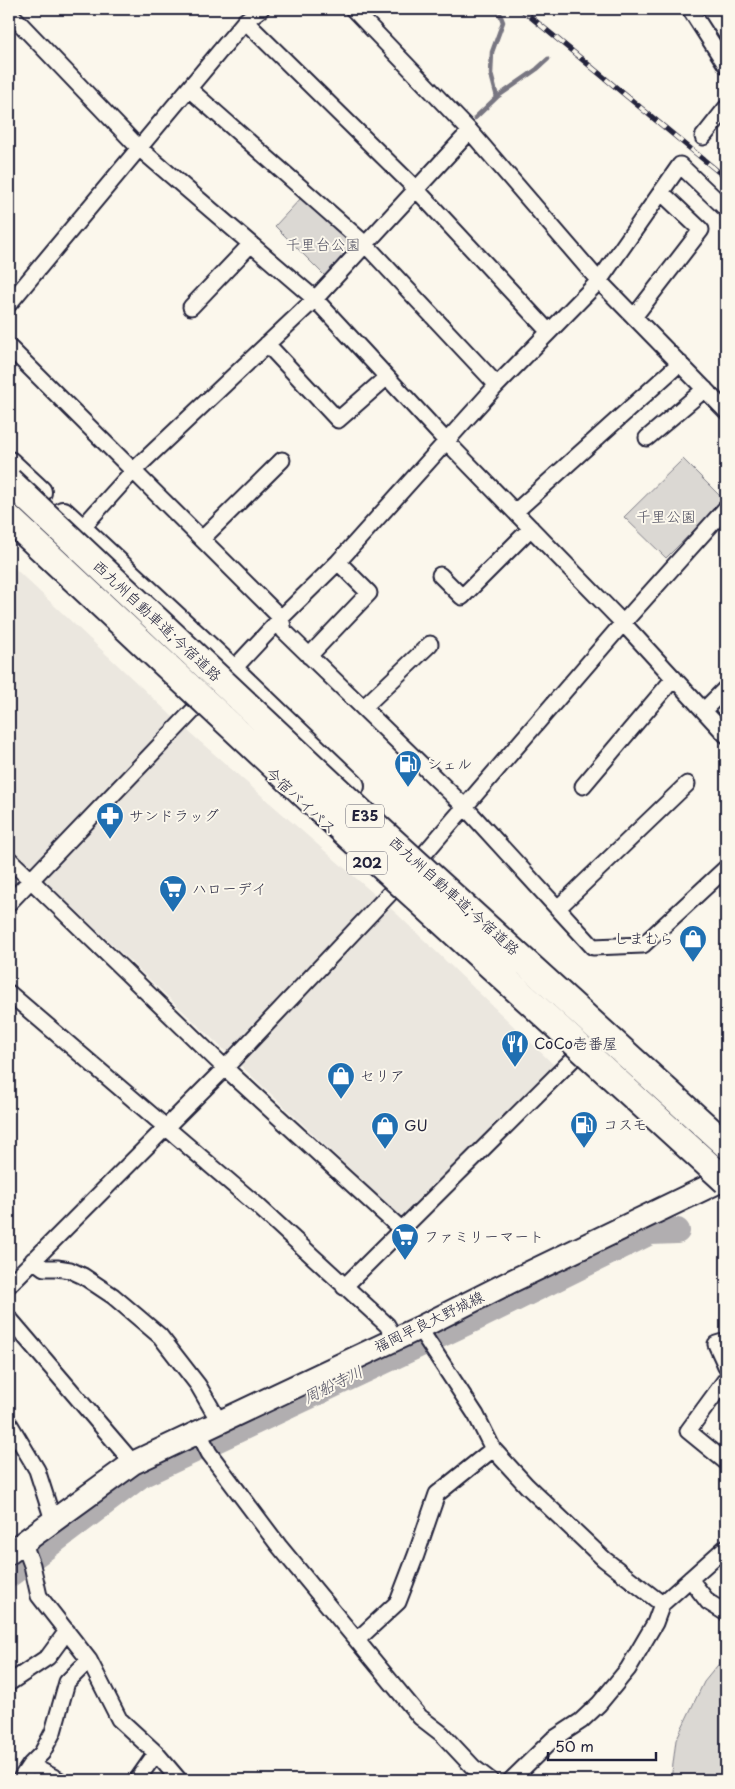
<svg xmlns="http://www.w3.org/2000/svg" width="735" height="1789" font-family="'Playpen Sans','Klee One',sans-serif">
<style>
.built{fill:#ebe7df}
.green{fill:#dbd8d3;stroke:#7e7d87}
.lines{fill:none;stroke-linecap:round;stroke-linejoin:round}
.stream{stroke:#787681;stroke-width:4.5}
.river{stroke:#b1aeb0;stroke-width:26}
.minor-casing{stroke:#22223b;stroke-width:19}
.primary-casing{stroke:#22223b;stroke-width:26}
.trunk-casing{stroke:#22223b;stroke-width:28}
.minor{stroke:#fbf7ec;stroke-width:15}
.primary{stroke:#fbf7ec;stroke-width:22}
.trunk{stroke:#fbf7ec;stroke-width:24}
.rail-casing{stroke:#22223b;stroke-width:5.5}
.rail{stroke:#fbf7ec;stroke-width:4;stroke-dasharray:11;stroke-linecap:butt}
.motorway-bridge-casing{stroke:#22223b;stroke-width:30;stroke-linecap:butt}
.motorway-bridge{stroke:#fbf7ec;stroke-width:26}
.labels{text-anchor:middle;stroke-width:4;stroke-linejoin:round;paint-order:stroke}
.shield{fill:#fbf7ec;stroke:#636270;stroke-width:1}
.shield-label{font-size:14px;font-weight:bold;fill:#22223b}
.park-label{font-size:15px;fill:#505061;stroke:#fbf7ec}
.street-label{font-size:15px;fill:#22223b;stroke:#fbf7ec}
.poi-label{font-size:15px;fill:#22223b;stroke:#fbf7ec;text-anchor:start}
.water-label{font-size:16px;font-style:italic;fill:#545364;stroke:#fbf7ec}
</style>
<rect width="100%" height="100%" fill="#fbf7ec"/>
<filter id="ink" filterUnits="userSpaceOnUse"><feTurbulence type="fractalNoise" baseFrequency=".02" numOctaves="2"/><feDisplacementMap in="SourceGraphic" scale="10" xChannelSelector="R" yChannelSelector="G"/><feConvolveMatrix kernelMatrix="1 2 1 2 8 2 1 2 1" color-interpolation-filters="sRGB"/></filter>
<g filter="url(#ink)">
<path class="built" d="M9,563l180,169 208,182 158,152 -10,7 -144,144 -392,-370z"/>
<path class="green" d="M301,198l52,45 -28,33 -50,-50z
M683,459l41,41 -58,58 -42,-41z
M726,1655v125h-55l5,-40 28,-58z"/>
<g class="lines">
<path class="stream" d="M497,97l40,-28 11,-10
M475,118l22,-21 -6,-23 1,-22 11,-30 -3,-8 1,-5"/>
<path class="river" d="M9,1575l132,-100 335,-157 174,-86 27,-1"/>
<defs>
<path id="minor" d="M353,9l117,122 129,150 127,130
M690,9l36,56
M9,12l130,136 176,151 132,143 176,181 103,112
M245,21l171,168 133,143
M189,89l176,155 132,141
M703,137l23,-29
M9,304l236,-283 16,-12
M191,307l60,-63
M634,317l67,-87 -40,-38
M267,344l71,76 49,-43
M9,347l272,271 3,13 181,176 128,140 50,-2 83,-77
M647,438l58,-49
M515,512l165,-149
M76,537l4,-7 54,-60 181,-171 155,-168
M202,539l80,-79
M440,575l22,22 69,-69
M309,656l60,-63 -31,-31
M226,677l55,-59 57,-56 159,-177 102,-104 81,-116 46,44
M363,708l67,-64
M704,710l22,-22
M583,786l91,-108
M9,859l216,209 176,161
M9,903l199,-208
M558,908l129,-124
M9,993l249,213 129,119 8,14
M33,1260l11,8h13l13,2 13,6 30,20 47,40 38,49 22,38
M9,1285l216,-217 169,-179 229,-266 103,-115
M344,1287l231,-230
M9,1318l124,145
M419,1328l57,87 17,34 34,37 77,73 58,45
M726,1341l-10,3 10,22
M726,1379l-38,52 38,31
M9,1423l28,47 16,50
M199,1433l10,20 70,93 141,171 22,17 31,33 17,13
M23,1541l9,24 7,31 50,64 30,59 37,34 23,27
M690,1579l18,23 18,11
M357,1640l41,-38 18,-47 21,-61 56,-45
M9,1683l39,-26 19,-26
M30,1765l12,-12 11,-21 14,-50 22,-22
M20,1780l10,-15 29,15
M137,1780l19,-27
M511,1780l41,-40 29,-19 18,-17 29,-35 27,-46 7,-19 64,-57"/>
<path id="primary" d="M9,1553l124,-90 286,-135 91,-46 216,-104"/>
<path id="trunk" d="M9,464l30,28
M63,514l169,157 120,115"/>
</defs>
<use href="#minor" class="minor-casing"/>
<use href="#primary" class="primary-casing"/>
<use href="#trunk" class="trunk-casing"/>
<use href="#minor" class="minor"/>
<use href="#primary" class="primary"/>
<use href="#trunk" class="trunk"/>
<defs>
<path id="rail" d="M521,9l205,169"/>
</defs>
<use href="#rail" class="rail-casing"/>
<use href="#rail" class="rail"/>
<defs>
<path id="motorway-bridge" d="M9,481l358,337 359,327
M9,518l341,319 376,344"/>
</defs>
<use href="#motorway-bridge" class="motorway-bridge-casing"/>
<use href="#motorway-bridge" class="motorway-bridge"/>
</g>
</g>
<defs>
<symbol id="fuel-pin" viewBox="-11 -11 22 30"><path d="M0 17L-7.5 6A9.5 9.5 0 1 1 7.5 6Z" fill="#1f6fb2" stroke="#fbf7ec"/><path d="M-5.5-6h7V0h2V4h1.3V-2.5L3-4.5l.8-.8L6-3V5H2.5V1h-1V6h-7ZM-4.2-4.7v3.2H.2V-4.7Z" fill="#fff"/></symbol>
<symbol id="pharmacy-pin" viewBox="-11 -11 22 30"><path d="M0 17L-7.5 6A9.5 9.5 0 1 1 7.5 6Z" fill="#1f6fb2" stroke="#fbf7ec"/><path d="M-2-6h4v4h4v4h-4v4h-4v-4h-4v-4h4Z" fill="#fff"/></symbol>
<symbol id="supermarket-pin" viewBox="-11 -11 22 30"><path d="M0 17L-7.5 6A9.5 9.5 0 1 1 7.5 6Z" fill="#1f6fb2" stroke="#fbf7ec"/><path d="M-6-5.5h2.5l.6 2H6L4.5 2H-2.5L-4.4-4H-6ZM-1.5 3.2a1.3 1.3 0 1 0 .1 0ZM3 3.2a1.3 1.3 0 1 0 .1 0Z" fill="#fff"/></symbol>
<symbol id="shop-pin" viewBox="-11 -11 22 30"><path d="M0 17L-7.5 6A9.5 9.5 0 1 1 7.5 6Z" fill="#1f6fb2" stroke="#fbf7ec"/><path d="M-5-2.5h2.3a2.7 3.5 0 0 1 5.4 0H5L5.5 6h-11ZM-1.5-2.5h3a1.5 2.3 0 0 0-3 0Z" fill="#fff"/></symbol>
<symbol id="restaurant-pin" viewBox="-11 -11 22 30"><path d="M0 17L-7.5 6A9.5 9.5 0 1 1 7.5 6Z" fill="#1f6fb2" stroke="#fbf7ec"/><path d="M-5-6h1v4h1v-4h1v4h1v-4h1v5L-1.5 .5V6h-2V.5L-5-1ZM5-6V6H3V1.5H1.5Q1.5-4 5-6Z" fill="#fff"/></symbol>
</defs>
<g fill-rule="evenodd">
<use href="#fuel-pin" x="392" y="748" width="32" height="43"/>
<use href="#pharmacy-pin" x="94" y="800" width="32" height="43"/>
<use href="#supermarket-pin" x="157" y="873" width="32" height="43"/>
<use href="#shop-pin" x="677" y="923" width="32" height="43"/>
<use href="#restaurant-pin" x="499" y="1028" width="32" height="43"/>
<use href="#shop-pin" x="325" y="1060" width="32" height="43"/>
<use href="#fuel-pin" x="568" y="1109" width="32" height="43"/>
<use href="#shop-pin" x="369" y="1110" width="32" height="43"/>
<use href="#supermarket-pin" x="389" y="1221" width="32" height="43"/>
</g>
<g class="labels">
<g class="shield">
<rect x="346" y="804.5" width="38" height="23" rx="4"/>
<rect x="347" y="851.5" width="40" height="23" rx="4"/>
</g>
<g class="shield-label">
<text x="365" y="821">E35</text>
<text x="367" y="868">202</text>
</g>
<g class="park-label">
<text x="323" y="250">千里台公園</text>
<text x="666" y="522">千里公園</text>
</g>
<g class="street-label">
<text transform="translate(157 621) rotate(43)" y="5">西九州自動車道;今宿道路</text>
<text transform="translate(301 801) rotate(43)" y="5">今宿バイパス</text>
<text transform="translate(454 896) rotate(42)" y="5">西九州自動車道;今宿道路</text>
<text transform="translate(429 1322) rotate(-26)" y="5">福岡早良大野城線</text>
</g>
<g class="poi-label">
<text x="427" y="769">シェル</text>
<text x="129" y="821">サンドラッグ</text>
<text x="192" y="894">ハローデイ</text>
<text x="674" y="944" text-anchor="end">しまむら</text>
<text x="534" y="1049">CoCo壱番屋</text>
<text x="360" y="1081">セリア</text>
<text x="603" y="1130">コスモ</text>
<text x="404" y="1131">GU</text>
<text x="424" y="1242">ファミリーマート</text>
</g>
<g class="water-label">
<text transform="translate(333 1384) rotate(-26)" y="6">周船寺川</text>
</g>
</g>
<rect width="735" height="1789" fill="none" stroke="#fbf7ec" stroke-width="30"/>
<rect x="15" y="15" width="705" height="1759" fill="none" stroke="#22223b" stroke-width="2" filter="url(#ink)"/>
<path d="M548 1752v8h108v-8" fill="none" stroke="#22223b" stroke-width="2.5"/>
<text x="555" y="1752" font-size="15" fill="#22223b" stroke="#fbf7ec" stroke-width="4" paint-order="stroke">50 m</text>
</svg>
